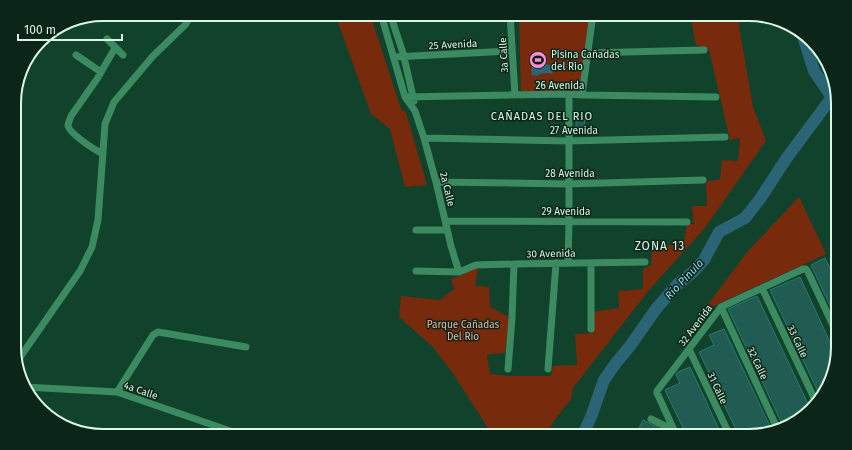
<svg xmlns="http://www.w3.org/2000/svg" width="852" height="450" font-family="'Fira Sans',sans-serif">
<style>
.green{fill:#782a0d}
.water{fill:#2b6474}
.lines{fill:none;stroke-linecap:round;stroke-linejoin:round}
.river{stroke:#2b6474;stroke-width:12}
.building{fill:#205c51;stroke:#277b6c}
.minor{stroke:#3b8a62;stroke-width:7}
.labels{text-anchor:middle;stroke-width:3;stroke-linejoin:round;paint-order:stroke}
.street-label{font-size:10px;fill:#d8f7e4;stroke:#0b2518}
.poi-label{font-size:10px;fill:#d8f7e4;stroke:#0b2518;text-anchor:start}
.park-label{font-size:10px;fill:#f0b4a0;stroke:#0b2518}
.neighbourhood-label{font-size:11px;letter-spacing:1px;fill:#d8f7e4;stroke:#0b2518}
.water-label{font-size:11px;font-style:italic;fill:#98def4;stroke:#0b2518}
.quarter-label{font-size:12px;letter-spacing:1px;fill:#d8f7e4;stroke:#0b2518}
.rim{fill:none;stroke:#d8f7e4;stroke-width:2}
</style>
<rect width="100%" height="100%" fill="#11422b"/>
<path class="green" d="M335,14h35l31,95 5,4 21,72 -22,2 -15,-58 -19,-15z
M690,14h47l16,93 13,34 -62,88 -55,61 -76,98 -2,11 -18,23 -7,14h-53l-39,-61 -21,-28 -34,-30 2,-21 39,4 14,-11 -3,-10 11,-4 9,-6 7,-1 -3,18 14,1 1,20 21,11 -6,35 -18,2 3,19 20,2h41l2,-10 24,-1 -2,-31 18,-1v-21l26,-4 -1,-17 25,-2v-20l8,-4 1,-17 32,-5 3,-21 7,3 -2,-19h15l-1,-24 14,-3 2,-19 16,1 2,-23 -10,2 -21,-90 -13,-5z
M519,16h72l-9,78 -61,-3z
M799,197l27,57 -123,57 45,-60z"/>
<path class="water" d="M535,64l6,1 4,-1 4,1 3,-1 4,5 -3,2 -1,3c-4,-2 -12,-1 -15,2l-6,-1 1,-3 -1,-1 1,-2 -1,-1 3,-2z"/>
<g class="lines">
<path class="river" d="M803,36l11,35 18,26 5,4
M582,436l9,-19 13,-37 12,-17 14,-17 26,-37 21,-24 17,-14 10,-11 15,-28 26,-14 15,-19 26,-40 46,-62"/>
</g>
<path class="building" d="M585,119l-1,11 -8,2v-12z
M825,258l13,27v38l-27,-58z
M800,277l36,78 -7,32 -9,9 -50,-106z
M757,296l53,112 -11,13 -16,5 -55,-117z
M724,329l44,93 4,8 -17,6h-16l-40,-84 15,-7 -5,-10z
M690,367l16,34 16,35h-17l-5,-8 -11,5 -5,-3 -12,-25 -7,-15 15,-7 -4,-8 2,-3z
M643,420l6,3 25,13h-34l-4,-2z"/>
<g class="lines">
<path class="minor" d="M381,14l24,83 10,14 9,27 12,44 15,64 8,26
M390,14l13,39 11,48
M510,14l5,81
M107,39l16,16
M588,53l116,-3
M76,55l25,17
M394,57l118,-6
M582,95l11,-81
M405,97l164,-3 13,1 134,2
M424,138l145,3 156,-4
M103,154c-8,-4 -33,-20 -35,-28 0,-3 2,-7 3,-10l26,-37 18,-31
M436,182l133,2 134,-4
M446,221l241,1
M416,230h31
M568,263l1,-42v-127
M416,271l43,1 17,-7 38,-1 131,-2
M762,288l54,114
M721,307l56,121
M591,329v-66
M689,349l41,87
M16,363l64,-92 12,-24 6,-27 7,-96 9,-22 39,-46 32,-31 7,-11
M508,369l4,-51 2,-54
M548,369l8,-106
M25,387l92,5 128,44
M117,392l36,-57 5,-3 6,1 82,14
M651,419l34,17
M674,430l-17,-37v-2l64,-84 82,-38h3l2,3 30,64"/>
</g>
<defs>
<symbol id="stadium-disc" viewBox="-11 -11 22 22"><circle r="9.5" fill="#f391d6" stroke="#0b2518"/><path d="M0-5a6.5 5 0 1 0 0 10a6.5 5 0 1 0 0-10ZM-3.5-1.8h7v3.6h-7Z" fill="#111"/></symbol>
</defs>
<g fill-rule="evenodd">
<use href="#stadium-disc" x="528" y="50" width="20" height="20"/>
</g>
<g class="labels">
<g class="street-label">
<text transform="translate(453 44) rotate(-3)" y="4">25 Avenida</text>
<text transform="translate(503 55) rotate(-93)" y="4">3a Calle</text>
<text x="560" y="89">26 Avenida</text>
<text x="574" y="134">27 Avenida</text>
<text x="570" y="177">28 Avenida</text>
<text transform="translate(448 189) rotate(76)" y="4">2a Calle</text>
<text x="566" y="215">29 Avenida</text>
<text transform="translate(551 253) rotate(-1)" y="4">30 Avenida</text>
<text transform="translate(695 325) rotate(-53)" y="4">32 Avenida</text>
<text transform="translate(798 341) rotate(65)" y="4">33 Calle</text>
<text transform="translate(758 363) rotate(65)" y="4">32 Calle</text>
<text transform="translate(718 388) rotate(65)" y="4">31 Calle</text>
<text transform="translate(141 390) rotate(19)" y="4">4a Calle</text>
</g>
<g class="poi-label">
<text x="551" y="58">Pisina Cañadas<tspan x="551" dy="12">del Rio</tspan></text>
</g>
<g class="park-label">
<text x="463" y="328">Parque Cañadas<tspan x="463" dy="12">Del Rio</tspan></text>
</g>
<g class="neighbourhood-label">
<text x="542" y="120">CAÑADAS DEL RIO</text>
</g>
<g class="water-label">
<text transform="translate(684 279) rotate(-47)" y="4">Río Pinula</text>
</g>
<g class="quarter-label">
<text x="660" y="250">ZONA 13</text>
</g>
</g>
<path d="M0 0H852V450H0ZM103 21H749A82 82 0 0 1 831 103V347A82 82 0 0 1 749 429H103A82 82 0 0 1 21 347V103A82 82 0 0 1 103 21Z" fill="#0b2518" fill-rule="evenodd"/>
<path class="rim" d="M103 21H749A82 82 0 0 1 831 103V347A82 82 0 0 1 749 429H103A82 82 0 0 1 21 347V103A82 82 0 0 1 103 21Z"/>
<path d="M18 34v6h104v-6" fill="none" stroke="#d8f7e4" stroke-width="2"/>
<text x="24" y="34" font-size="12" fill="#d8f7e4" stroke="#0b2518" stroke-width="3" paint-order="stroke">100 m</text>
</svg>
